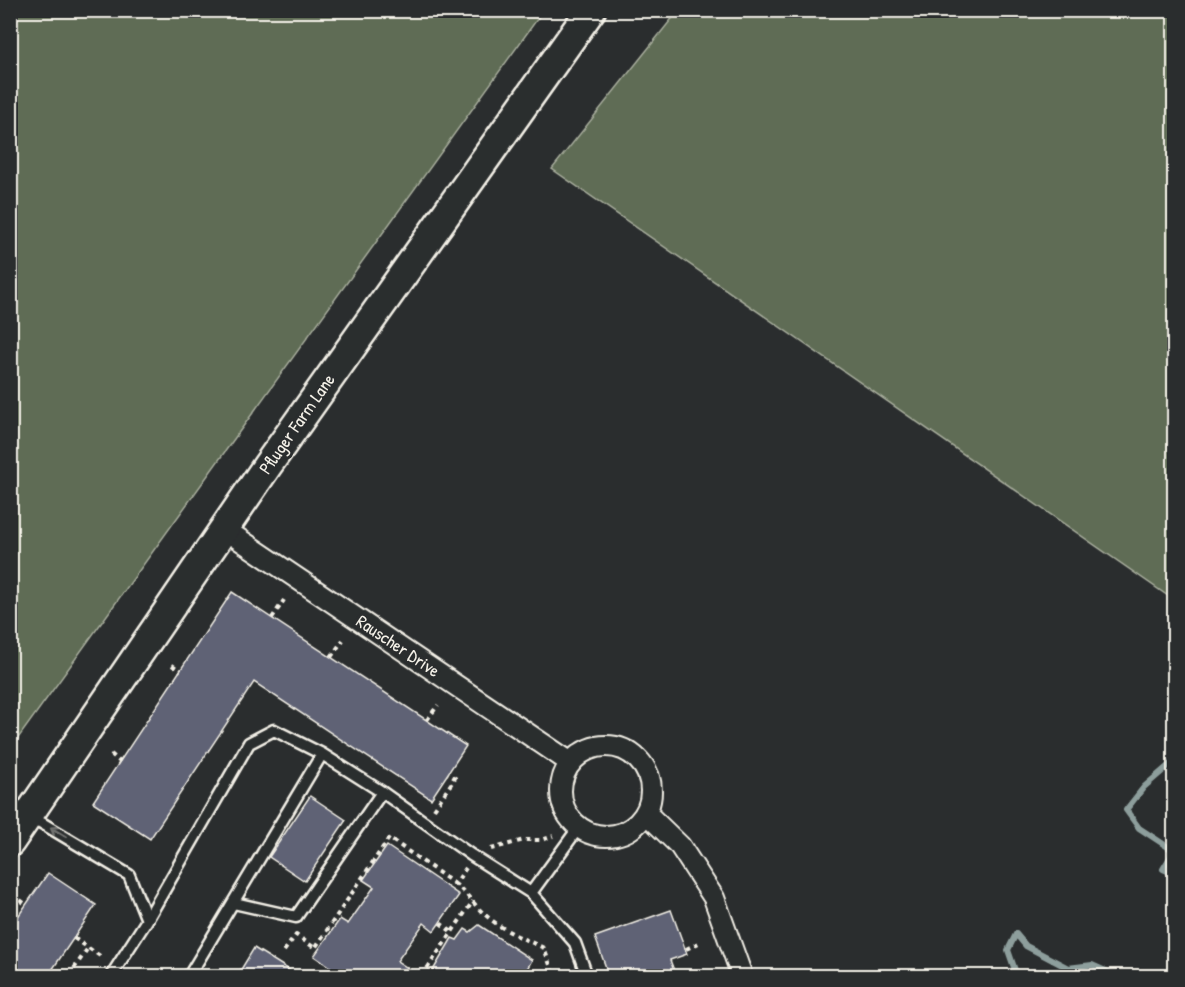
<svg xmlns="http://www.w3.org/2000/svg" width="1185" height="987" font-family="'Patrick Hand',sans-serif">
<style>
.green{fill:#5e6c54;stroke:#a9ae9e;stroke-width:1.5}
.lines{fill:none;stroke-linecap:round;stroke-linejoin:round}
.stream{stroke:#8d9e9c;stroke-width:6}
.building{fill:#5f6274;stroke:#f4f1e8;stroke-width:1.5}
.lane-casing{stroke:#f4f1e8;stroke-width:15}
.street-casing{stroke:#f4f1e8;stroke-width:24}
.secondary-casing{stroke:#f4f1e8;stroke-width:33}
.path{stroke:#f4f1e8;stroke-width:4;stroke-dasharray:4.5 4.5;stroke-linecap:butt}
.lane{stroke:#2a2d2e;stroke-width:10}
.street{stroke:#2a2d2e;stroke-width:20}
.secondary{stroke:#2a2d2e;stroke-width:28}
.oneway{stroke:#71726f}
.labels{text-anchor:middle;stroke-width:6;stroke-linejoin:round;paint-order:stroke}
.street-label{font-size:18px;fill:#f4f1e8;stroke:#2a2d2e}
</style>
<rect width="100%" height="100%" fill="#2a2d2e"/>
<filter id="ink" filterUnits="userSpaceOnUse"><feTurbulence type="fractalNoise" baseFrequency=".0167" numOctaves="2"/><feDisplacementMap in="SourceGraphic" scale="12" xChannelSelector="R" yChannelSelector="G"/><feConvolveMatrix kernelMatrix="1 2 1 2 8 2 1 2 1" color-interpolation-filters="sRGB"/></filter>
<g filter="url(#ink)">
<path class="green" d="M11,10l532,1 -532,737 -1,-737z
M678,11h496v589l-622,-431z"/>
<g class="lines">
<path class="stream" d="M1174,757v4l-30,26 -18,23 13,18 35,23
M1174,851l-11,18 11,5
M1017,976l-9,-26 8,-16 10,12 42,22 24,-3 25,11
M1160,976h4"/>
</g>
<path class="building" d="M232,592l234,154 -35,53 -177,-117 -104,157 -57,-37z
M310,796l36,24 -41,61 -36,-24z
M387,846l72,49 -25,36 -10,-8 -27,38 12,8 -5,7h-61l-29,-20 26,-37 8,5 26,-37 -11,-7z
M48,873l48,32 -48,71h-38v-48z
M671,910l16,44 -17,6 6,16h-67l-14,-39z
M479,925l53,35 -5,9 11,7h-100l-6,-4 20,-34 5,2 8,-11 5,3z
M254,948l45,28h-62z"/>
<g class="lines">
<defs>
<path id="lane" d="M30,816l99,59 18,45 -36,56
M531,893l48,-66
M234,903l62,14 86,-125
M147,920l102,-177 25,-13 48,24 60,38 89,63 60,38 44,50 12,33
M189,976l133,-222"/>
<path id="street" d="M224,529l347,234
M561 791a45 45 0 1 1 90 0a45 45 0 1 1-90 0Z
M646,813l34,33 34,52 28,78"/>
<path id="secondary" d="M10,842l257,-376 324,-456"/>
</defs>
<use href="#lane" class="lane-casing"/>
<use href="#street" class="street-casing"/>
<use href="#secondary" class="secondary-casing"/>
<path class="path" d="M272,618l12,-18
M331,657l12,-17
M172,665l9,6
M427,720l11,-15
M111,754l9,8
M434,809l21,-31 -7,-4
M491,849l33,-9h18l11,-4
M466,868l-11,16c13,10 21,24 34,34 17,14 35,21 55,30l10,28
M13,895l14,10
M440,923l12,9
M74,938l29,20
M686,949l15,-7
M284,951l12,-16 19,13 74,-110 66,46
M406,974l4,2
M69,976l19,-28
M232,976l2,-2
M422,976l51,-75"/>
<use href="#lane" class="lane"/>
<use href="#street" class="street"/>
<use href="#secondary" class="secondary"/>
</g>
<defs><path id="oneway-shaft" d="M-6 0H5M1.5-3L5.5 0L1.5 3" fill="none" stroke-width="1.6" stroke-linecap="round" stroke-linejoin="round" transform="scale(1.5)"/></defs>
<use class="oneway" href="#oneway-shaft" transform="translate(58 832) rotate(-149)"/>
</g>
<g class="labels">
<g class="street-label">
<text transform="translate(297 424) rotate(-55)" y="6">Pfluger Farm Lane</text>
<text transform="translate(398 646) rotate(34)" y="6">Rauscher Drive</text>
</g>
</g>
<rect width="1185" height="987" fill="none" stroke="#2a2d2e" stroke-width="36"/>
<rect x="18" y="18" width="1149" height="951" fill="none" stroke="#f4f1e8" stroke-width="2" filter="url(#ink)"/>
</svg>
